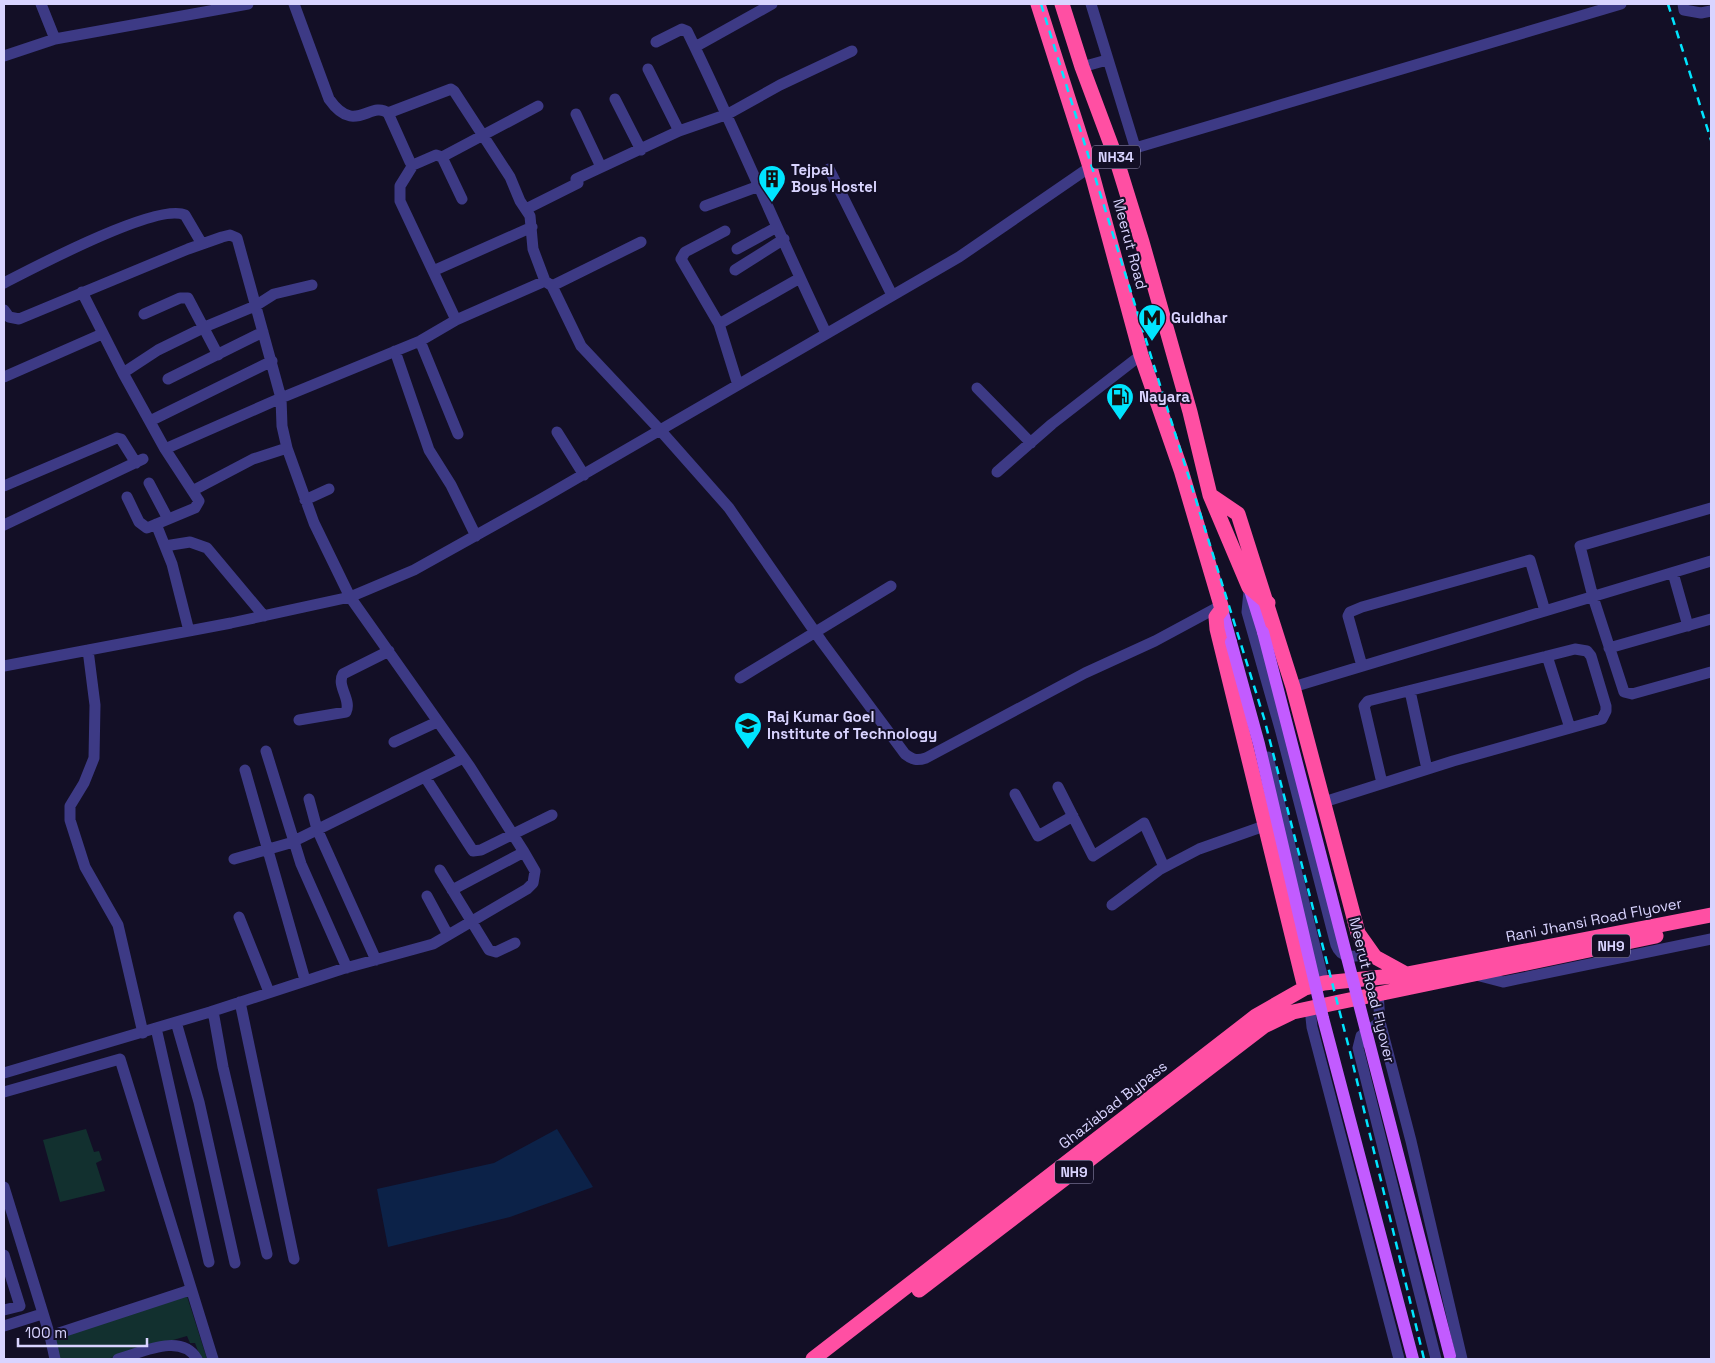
<svg xmlns="http://www.w3.org/2000/svg" width="1715" height="1363" font-family="'Space Grotesk',sans-serif">
<style>
.green{fill:#12302f}
.water{fill:#0c2248}
.lines{fill:none;stroke-linecap:round;stroke-linejoin:round}
.minor{stroke:#3d3a85;stroke-width:11}
.major{stroke:#c25bff;stroke-width:12}
.highway{stroke:#ff4fa3;stroke-width:15}
.rail{stroke:#00e5ff;stroke-width:2.5;stroke-dasharray:8 6;stroke-linecap:butt}
.major-bridge{stroke:#c25bff;stroke-width:12}
.labels{text-anchor:middle;stroke-width:4;stroke-linejoin:round;paint-order:stroke}
.shield{fill:#130f26;stroke:#9e99be;stroke-width:1}
.shield-label{font-size:14px;font-weight:bold;fill:#d9d4ff}
.poi-label{font-size:15px;font-weight:bold;fill:#d9d4ff;stroke:#130f26;text-anchor:start}
.street-label{font-size:15px;fill:#d9d4ff;stroke:#130f26}
</style>
<rect width="100%" height="100%" fill="#130f26"/>
<path class="green" d="M86,1129l8,23 5,-1 3,9 -6,3 9,28 -45,11 -17,-62z
M186,1293l21,66h-6l-6,-16h-5l-3,-7 -80,23h-52l-3,-22z"/>
<path class="water" d="M557,1129l36,58 -83,30 -122,30 -11,-58 117,-26z"/>
<g class="lines">
<path class="minor" d="M41,4l14,35
M294,4l35,95c26,37 41,1 59,14l22,49 3,3 23,-10 6,2 20,42
M1091,4l44,143
M1683,4l1,6 17,3 10,-2
M656,42l26,-13 5,2c49,100 91,202 139,302
M695,47l77,-43
M4,56l51,-17 193,-35
M1082,67l25,-7
M648,69l31,62
M615,99l26,51
M388,113l63,-24 3,2 56,86 10,24 10,15 3,33 12,32
M576,114l25,53
M1115,154l506,-150
M442,157l96,-51
M413,165l-13,21v15l56,119
M829,169l63,126
M576,179l103,-48 49,-17 52,-29 72,-34
M705,206l54,-20
M526,209l52,-26
M725,231l-40,21 -4,7 38,65 19,61
M737,249l40,-22
M735,270l49,-31
M433,271l99,-44
M4,283c29,-15 154,-81 181,-68l17,29
M552,286l89,-44
M82,292l41,81 42,76 34,52 -4,7 -48,20 -8,-6 -12,-25
M4,310l5,7 10,2 169,-70 34,-12 8,-2 7,3 44,160 1,28 5,22 27,75 36,74 120,170 54,85 11,19 -2,12 -6,6 -94,55 -91,25 -132,43 -206,61
M144,314l36,-16h8l30,57
M719,324l81,-46
M420,341l38,93
M395,351l34,99 22,35 25,51
M123,373l35,-23 49,-24 48,-20 19,-12 38,-9
M4,377l98,-43
M168,379l95,-47
M977,388l54,55
M150,421l122,-60
M557,432l27,43
M165,449l116,-51 139,-57 36,-21 89,-39 7,5 29,60 79,84 69,78 93,134 83,112c8,6 12,7 21,4l159,-85 70,-32 65,-35
M997,472l55,-48 89,-69
M149,483l19,36
M4,486l113,-48 4,1 15,24
M194,490l59,-31 34,-11
M305,500l24,-11
M1711,508l-131,38 13,51 31,95 8,2 79,-22
M156,524l16,40 17,67
M4,525l139,-66
M165,546l25,-4 17,6 57,68
M1673,573l15,53
M1249,591l-2,21 34,120 55,213c6,16 21,11 36,9
M1609,648l102,-29
M88,650l7,55 -1,53 -10,25 -14,23v14l15,47 33,58 25,108
M1547,656l23,72
M4,666l227,-43 119,-26 64,-27 127,-71 418,-242 131,-90
M1362,666l-14,-50 2,-4 12,-5 168,-47 15,51
M740,678l151,-92
M1293,687l418,-126
M1410,691l17,78
M299,720l47,-8c6,-12 -10,-26 -3,-38l46,-23
M394,742l43,-20
M266,751l35,113 46,104
M1268,757l56,226
M245,770l60,210
M425,777l48,74 8,-1 71,-35
M1058,787l35,69 51,-33 20,44
M1015,794l23,42 35,-20
M309,799l8,30 59,131
M1324,802l129,-41 149,-42 4,-8v-5l-15,-50 -4,-5 -12,-2 -207,52 -4,5 18,77
M234,859l56,-16 173,-85
M440,870l49,80 7,2 19,-9
M452,890l72,-38
M427,896l21,39
M1112,905l47,-35 40,-21 68,-24
M239,917l30,75
M1476,975l27,7 208,-43
M1378,993l2,29 31,119 51,218
M240,1002l54,257
M1310,1008l2,19 87,332
M213,1011l10,56 44,187
M176,1022l23,80 36,161
M1380,1022l-19,14 -3,12 78,311
M156,1028l53,234
M4,1092l116,-33 93,300
M4,1187l46,149 5,23
M4,1255l16,51 -16,4
M4,1326l38,-12
M50,1336l140,-46
M118,1359c23,-6 63,-27 79,0"/>
<path class="major" d="M1249,587l14,45
M1222,609l9,33"/>
<path class="highway" d="M1038,4l52,163 51,188 40,115 41,139 -6,8 1,12 88,359
M1062,4l20,63 34,91 26,84 48,170 20,83 39,92 19,16
M1210,495l28,19 55,173 65,246 17,24 31,17
M919,1290l345,-264 29,-14 37,-8 326,-68
M813,1359l443,-343 49,-28 19,-5 78,-8 309,-60"/>
<path class="rail" d="M1041,4l223,714 86,334 74,307
M1668,4l43,136"/>
<path class="major-bridge" d="M1263,632l187,724
M1231,642l28,102 64,274 90,341"/>
</g>
<defs>
<symbol id="building-pin" viewBox="-11 -11 22 30"><path d="M0 17L-7.5 6A9.5 9.5 0 1 1 7.5 6Z" fill="#00e5ff" stroke="#130f26"/><path d="M-4-6H4V6H1V3H-1V6H-4ZM-2.5-4.3h1.7v1.8h-1.7ZM.8-4.3h1.7v1.8H.8ZM-2.5-1h1.7V.8h-1.7ZM.8-1h1.7V.8H.8Z" fill="#111"/></symbol>
<symbol id="metro-pin" viewBox="-11 -11 22 30"><path d="M0 17L-7.5 6A9.5 9.5 0 1 1 7.5 6Z" fill="#00e5ff" stroke="#130f26"/><path d="M-5.5 5V-5H-3L0 0L3-5H5.5V5H3V-.5L0 4L-3-.5V5Z" fill="#111"/></symbol>
<symbol id="fuel-pin" viewBox="-11 -11 22 30"><path d="M0 17L-7.5 6A9.5 9.5 0 1 1 7.5 6Z" fill="#00e5ff" stroke="#130f26"/><path d="M-5.5-6h7V0h2V4h1.3V-2.5L3-4.5l.8-.8L6-3V5H2.5V1h-1V6h-7ZM-4.2-4.7v3.2H.2V-4.7Z" fill="#111"/></symbol>
<symbol id="university-pin" viewBox="-11 -11 22 30"><path d="M0 17L-7.5 6A9.5 9.5 0 1 1 7.5 6Z" fill="#00e5ff" stroke="#130f26"/><path d="M0-5L7-2L0 1L-7-2ZM-4 1L0 2.5L4 1V4Q0 6-4 4Z" fill="#111"/></symbol>
</defs>
<g fill-rule="evenodd">
<use href="#building-pin" x="756" y="163" width="32" height="43"/>
<use href="#metro-pin" x="1136" y="302" width="32" height="43"/>
<use href="#fuel-pin" x="1104" y="381" width="32" height="43"/>
<use href="#university-pin" x="732" y="710" width="32" height="43"/>
</g>
<g class="labels">
<g class="shield">
<rect x="1092" y="145.5" width="48" height="23" rx="4"/>
<rect x="1592" y="934.5" width="38" height="23" rx="4"/>
<rect x="1055" y="1160.5" width="38" height="23" rx="4"/>
</g>
<g class="shield-label">
<text x="1116" y="162">NH34</text>
<text x="1611" y="951">NH9</text>
<text x="1074" y="1177">NH9</text>
</g>
<g class="poi-label">
<text x="791" y="175">Tejpal<tspan x="791" dy="17">Boys Hostel</tspan></text>
<text x="1171" y="323">Guldhar</text>
<text x="1139" y="402">Nayara</text>
<text x="767" y="722">Raj Kumar Goel<tspan x="767" dy="17">Institute of Technology</tspan></text>
</g>
<g class="street-label">
<text transform="translate(1130 244) rotate(75)" y="5">Meerut Road</text>
<text transform="translate(1594 920) rotate(-11)" y="5">Rani Jhansi Road Flyover</text>
<text transform="translate(1372 990) rotate(76)" y="5">Meerut Road Flyover</text>
<text transform="translate(1113 1105) rotate(-38)" y="5">Ghaziabad Bypass</text>
</g>
</g>
<rect width="1715" height="1363" fill="none" stroke="#d9d4ff" stroke-width="10"/>
<path d="M18 1338v8h129v-8" fill="none" stroke="#d9d4ff" stroke-width="2.5"/>
<text x="25" y="1338" font-size="15" fill="#d9d4ff" stroke="#130f26" stroke-width="4" paint-order="stroke">100 m</text>
</svg>
